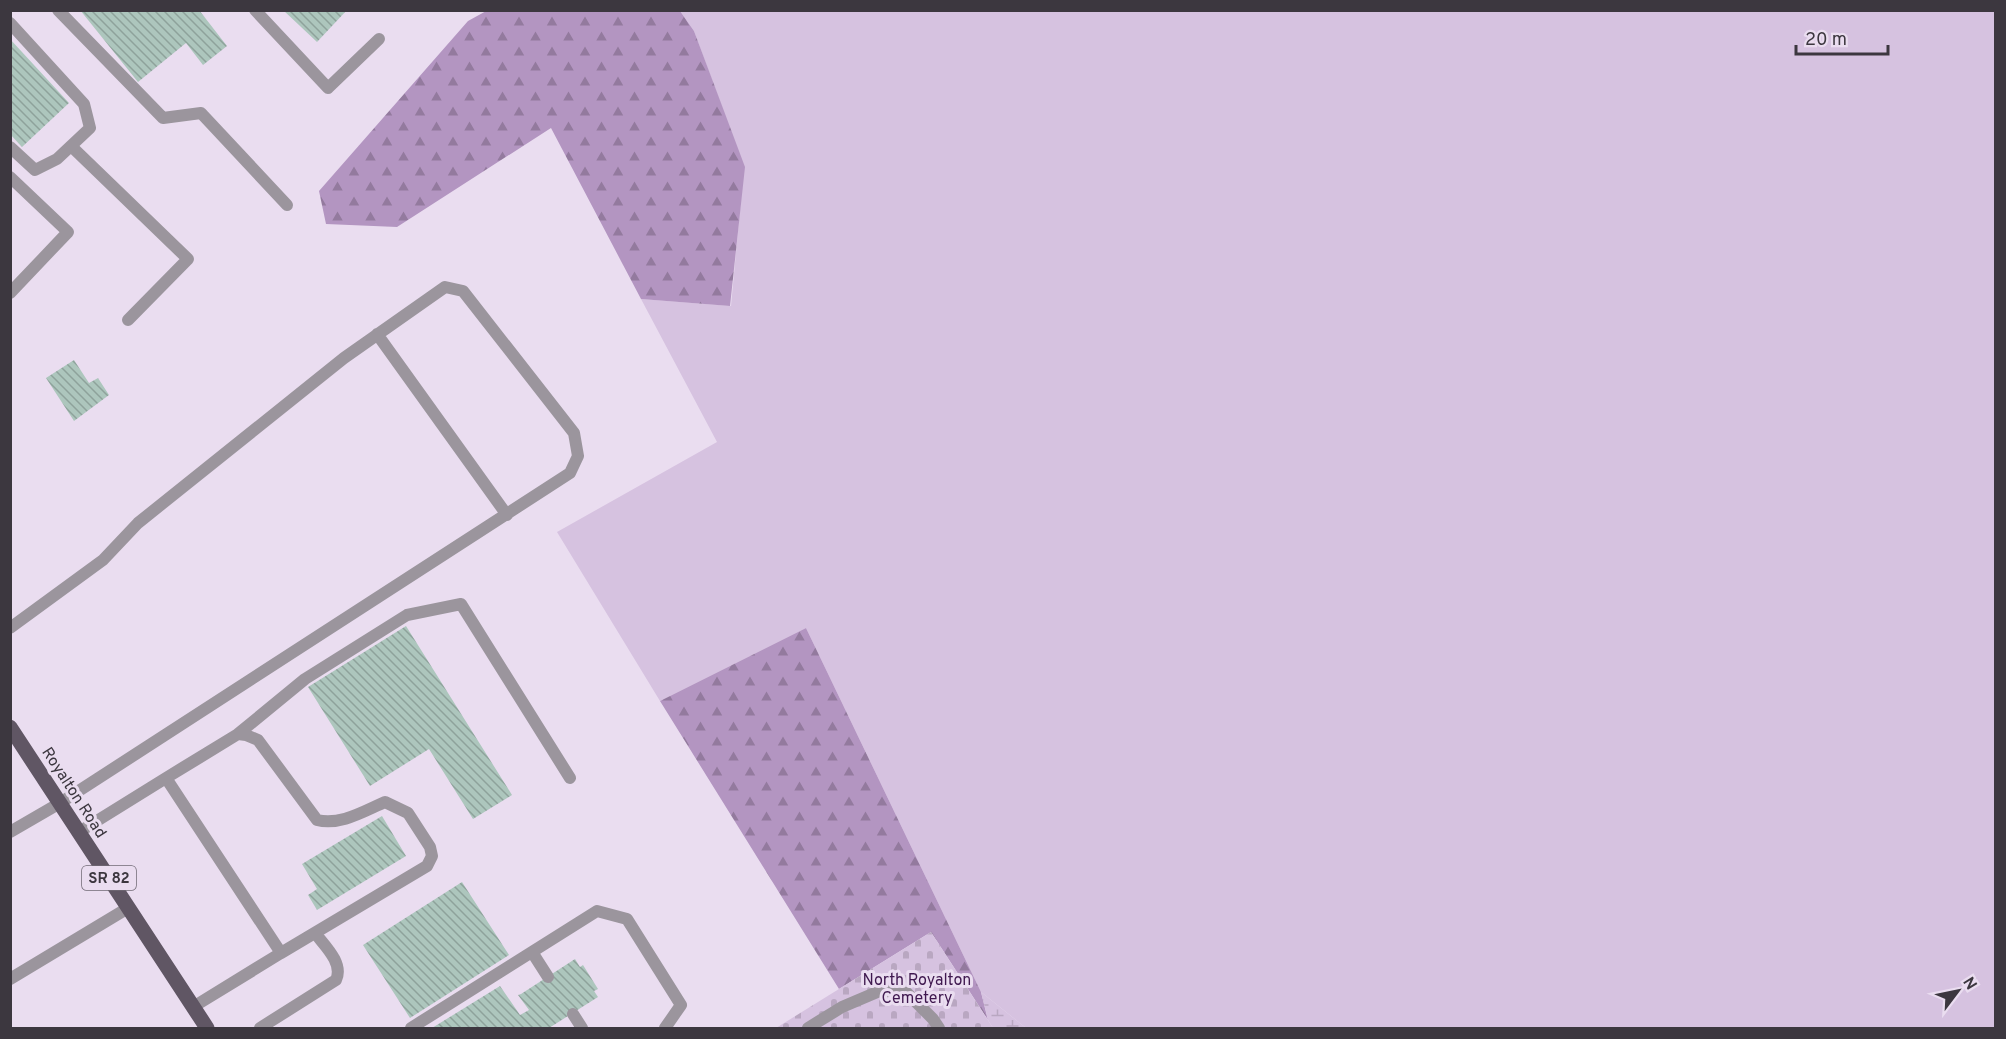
<svg xmlns="http://www.w3.org/2000/svg" width="2006" height="1039" font-family="Overpass,sans-serif">
<style>
.green{fill:#d6c2e0}
.forest{fill:url(#forest-firs)}
.wetland{fill:url(#wetland-marsh)}
.cemetery{fill:url(#cemetery-stones)}
.building{fill:url(#building-back-hatch)}
.lines{fill:none;stroke-linecap:round;stroke-linejoin:round}
.lane{stroke:#9b959d;stroke-width:12}
.primary{stroke:#605664;stroke-width:15}
.labels{text-anchor:middle;stroke-width:6;stroke-linejoin:round;paint-order:stroke}
.shield{fill:#eaddf0;stroke:#706974;stroke-width:1.5}
.shield-label{font-size:15px;font-weight:bold;fill:#3c373f}
.street-label{font-size:16px;fill:#3c373f;stroke:#eaddf0}
.park-label{font-size:16px;fill:#3f184f;stroke:#eaddf0}
</style>
<defs>
<pattern id="forest-firs" width="22" height="20" patternUnits="userSpaceOnUse" patternTransform="scale(1.5)"><rect width="22" height="20" fill="#b395c1"/><path d="M5 1l3.5 6h-7zM16 11l3.5 6h-7z" fill="#937a9e"/></pattern>
<pattern id="wetland-marsh" width="20" height="14" patternUnits="userSpaceOnUse" patternTransform="scale(1.5)"><rect width="20" height="14" fill="#d6c2e0"/><path d="M1 5h8M5 5V1M11 12h8M15 12V8" fill="none" stroke="#b9a7c1"/></pattern>
<pattern id="cemetery-stones" width="16" height="16" patternUnits="userSpaceOnUse" patternTransform="scale(1.5)"><rect width="16" height="16" fill="#d6c2e0"/><path d="M2 7V4a2 2 0 0 1 4 0v3zM10 15v-3a2 2 0 0 1 4 0v3z" fill="#b9a7c1"/></pattern>
<pattern id="building-back-hatch" width="6" height="6" patternUnits="userSpaceOnUse" patternTransform="scale(1.5)"><rect width="6" height="6" fill="#adc6bd"/><path d="M-1 5l2 2M0 0l6 6M5-1l2 2" fill="none" stroke="#8ea29b"/></pattern>
</defs>
<rect width="100%" height="100%" fill="#eaddf0"/>
<path class="green" d="M680,11h1315v1017h-969l-45,-36 -175,-364 -146,73 -103,-169 160,-90 -76,-143 90,7 13,-139 -50,-136z"/>
<path class="forest" d="M488,10l192,1 14,20 51,136 -15,139 -89,-7 -90,-171 -154,99 -71,-3 -7,-33 149,-170z
M806,628l175,364 7,28 -57,-88 -92,57 -179,-288z"/>
<path class="wetland" d="M981,992l45,36h-33l-5,-8z"/>
<path class="cemetery" d="M931,932l62,96h-217z"/>
<path class="building" d="M80,10h119l28,36 -24,19 -17,-22 -48,39z
M283,10h64l-30,32z
M10,39l59,64 -47,44 -12,-13z
M74,360l15,23 9,-5 11,17 -35,26 -28,-43z
M406,626l106,169 -39,24 -44,-70 -59,37 -62,-99z
M382,816l24,40 -89,54 -9,-15 9,-6 -15,-25z
M462,882l47,73 -99,63 -47,-73z
M575,959l5,8 3,-2 15,24 -4,2 4,6 -49,31h-117l68,-42 20,29 9,-5 -11,-15 3,-1z"/>
<g class="lines">
<path class="lane" d="M58,10l105,108 38,-5 86,92
M255,10l73,78 51,-49
M10,23l74,81 6,24 -33,31 -22,11 -25,-23
M71,146l117,113 -60,61
M10,177l58,55 -58,61
M377,334l130,181
M10,628l93,-68 35,-37 206,-165 101,-71 18,4 111,142 4,23 -8,17 -510,330 -50,29
M238,734l67,-55 102,-64 54,-11 109,174
M166,778l72,-44 8,1 12,5 59,80c23,6 47,-9 68,-18l23,11 22,34 2,9 -5,10 -146,87
M79,832l87,-54 115,175 -88,54
M532,952l16,25
M10,979l118,-71
M573,1014l9,14
M260,1028l76,-48c8,-17 -12,-35 -21,-47
M411,1028l186,-117 30,8 54,86 -16,23
M808,1028l34,-21 40,-17 25,3 26,26 6,9"/>
<path class="primary" d="M10,727l197,301"/>
</g>
<g class="labels">
<rect class="shield" x="82" y="866" width="54" height="24" rx="4.5"/>
<g class="shield-label">
<text x="109" y="883">SR 82</text>
</g>
<g class="street-label">
<text transform="translate(75 792) rotate(57)" y="6">Royalton Road</text>
</g>
<g class="park-label">
<text x="917" y="985">North Royalton<tspan x="917" dy="18">Cemetery</tspan></text>
</g>
</g>
<rect width="2006" height="1039" fill="none" stroke="#3c373f" stroke-width="24"/>
<g transform="translate(1958 991) rotate(58)" stroke="#eaddf0" stroke-width="4.5" paint-order="stroke">
<path d="M0-4.5L10 22L0 15L-10 22Z" fill="#3c373f"/>
<text y="-9" font-size="16" font-weight="bold" text-anchor="middle" fill="#3c373f">N</text>
</g>
<path d="M1796 45v9h92v-9" fill="none" stroke="#3c373f" stroke-width="3"/>
<text x="1805" y="45" font-size="18" fill="#3c373f" stroke="#eaddf0" stroke-width="4.5" paint-order="stroke">20 m</text>
</svg>
